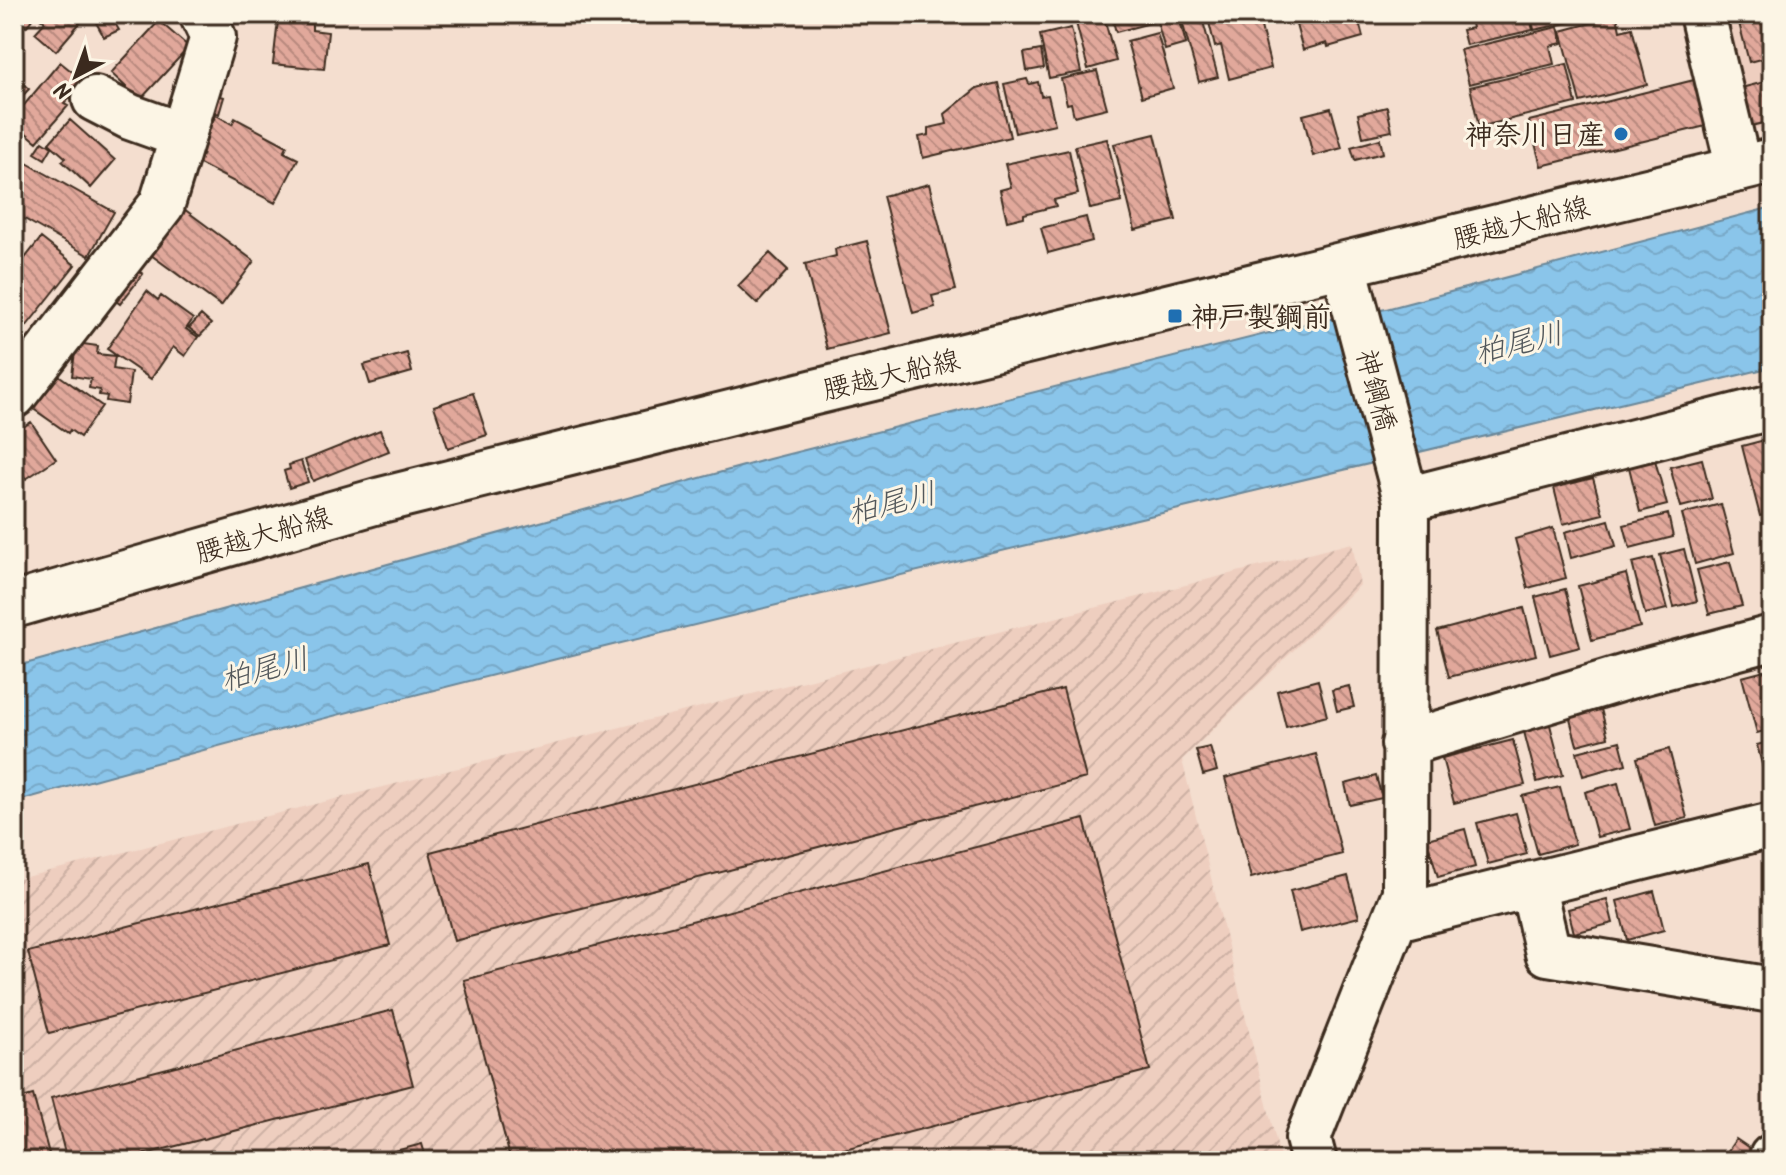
<svg xmlns="http://www.w3.org/2000/svg" width="1786" height="1175" font-family="Kalam,'Klee One',sans-serif">
<style>
.built{fill:#eecebf}
.industrial{fill:url(#industrial-furrows)}
.water{fill:url(#water-waves);stroke:#6a8798;stroke-width:2}
.building{fill:url(#building-back-hatch);stroke:#3b2a1e;stroke-width:2}
.lines{fill:none;stroke-linecap:round;stroke-linejoin:round}
.minor-casing{stroke:#3b2a1e;stroke-width:50}
.major-casing{stroke:#3b2a1e;stroke-width:50}
.minor{stroke:#fcf5e5;stroke-width:44}
.major{stroke:#fcf5e5;stroke-width:44}
.poi-dot{fill:#1f6fb2;stroke:#fcf5e5;stroke-width:3}
.labels{text-anchor:middle;stroke-width:6;stroke-linejoin:round;paint-order:stroke}
.poi-label{font-size:28px;font-weight:bold;fill:#3b2a1e;stroke:#fcf5e5;text-anchor:end}
.street-label{font-size:28px;fill:#3b2a1e;stroke:#fcf5e5}
.water-label{font-size:30px;font-style:italic;fill:#53585b;stroke:#fcf5e5}
</style>
<defs>
<pattern id="industrial-furrows" width="10" height="10" patternUnits="userSpaceOnUse" patternTransform="scale(2)"><rect width="10" height="10" fill="#eecebf"/><path d="M-1 1l2-2M0 10L10 0M9 11l2-2" fill="none" stroke="#cdb1a4"/></pattern>
<pattern id="water-waves" width="16" height="10" patternUnits="userSpaceOnUse" patternTransform="scale(2)"><rect width="16" height="10" fill="#8ac5ea"/><path d="M0 5q4-4 8 0t8 0" fill="none" stroke="#78a9c8"/></pattern>
<pattern id="building-back-hatch" width="6" height="6" patternUnits="userSpaceOnUse" patternTransform="scale(2)"><rect width="6" height="6" fill="#e1a89b"/><path d="M-1 5l2 2M0 0l6 6M5-1l2 2" fill="none" stroke="#b8897e"/></pattern>
</defs>
<rect width="100%" height="100%" fill="#f4decf"/>
<filter id="ink" filterUnits="userSpaceOnUse"><feTurbulence type="fractalNoise" baseFrequency=".0125" numOctaves="2"/><feDisplacementMap in="SourceGraphic" scale="16" xChannelSelector="R" yChannelSelector="G"/><feConvolveMatrix kernelMatrix="1 2 1 2 8 2 1 2 1" color-interpolation-filters="sRGB"/></filter>
<g filter="url(#ink)">
<path class="built" d="M1709,14h63v111l-32,8z"/>
<path class="industrial" d="M1352,543l8,42 -178,175 99,401h-1267v-281z"/>
<path class="water" d="M1772,207v160c-586,144 -1177,272 -1758,435v-135l755,-208 540,-136 77,-14z"/>
<path class="building" d="M14,14h22l-10,13 -12,-10z
M39,14h43l3,3 -29,34 -21,-18 10,-11 -7,-6z
M135,14l-12,7 -3,-5 -7,4 6,10 -15,7 -11,-20 5,-3z
M1103,14l13,47 -28,8 -14,-54z
M1111,14h41l2,8 -38,10z
M1155,14h23l8,30 -21,6z
M1180,14h21l17,63 -19,5z
M1207,14h51l13,54 -42,11 -8,-34 -6,2z
M1293,14h64l6,23 -35,10 -1,-4 -24,7z
M1469,14h60l4,16 -67,15 -4,-15 10,-2z
M1531,14h77l-74,16z
M1758,14h14v42l-23,6 -11,-43z
M1617,16l3,15 12,-3 15,57 -67,17 -19,-71z
M278,20l34,4v6l16,2 -4,37 -51,-5z
M159,21l30,26 -49,53 -29,-27z
M1558,27l4,16 -12,3 4,18 -85,20 -9,-34z
M1071,28l10,44 -32,6 -9,-43z
M1157,33l16,55 -31,9 -15,-56z
M1041,50l3,18 -17,3 -3,-18z
M60,62l20,16v9l-16,17 4,2 -31,36 -23,-19v-6z
M1567,64l9,39 -97,24 -9,-40z
M1097,71l10,37 -33,8 -3,-13 -4,1 -6,-25z
M14,76l15,13 -15,16z
M1027,79l2,5 9,-2 3,14 7,-1 7,29 -40,9 -11,-49z
M1698,79l12,46 -169,41 -12,-45z
M1772,80v41l-21,5 -10,-38z
M998,83l12,54 -87,21 -4,-21 10,-2v-7l18,-4 -2,-10 32,-26z
M208,92l16,5 -5,17 -16,-6z
M1387,107l5,24 -29,6 -5,-23z
M1331,108l11,40 -29,8 -10,-41z
M216,115l16,9 3,-6 52,28 -3,6 14,7 -23,44 -83,-43z
M70,120l45,40 -24,28 -29,-27 4,-3 -17,-15z
M1155,134l21,86 -41,10 -21,-86z
M1107,139l15,63 -32,7 -15,-63z
M1380,139l3,14 -28,7 -4,-13z
M43,141l9,6 -7,12 -10,-6z
M1069,150l9,44 -24,6 2,6 -32,8v3l-17,4 -7,-31 11,-3 -6,-23z
M25,162l89,50 -25,44 -75,-43v-31z
M929,184l27,106 -24,6 3,11 -22,6 -30,-117z
M180,206l74,55 -33,45 -74,-54z
M1086,217l6,24 -44,12 -7,-25z
M41,238l34,27 -61,77v-70z
M867,241l24,92 -64,16 -22,-85 31,-8 -1,-7z
M770,253l18,17 -31,34 -19,-18z
M126,262l17,12 -23,30 -16,-12z
M147,291l11,9 3,-4 32,23 -7,10 12,8 -13,19 -12,-9 -22,32 -44,-30z
M201,315l10,9 -11,12 -11,-8z
M76,343l22,3 -1,8 18,2 -2,13 18,3 -4,32 -21,-3 1,-5 -8,-1 1,-5 -11,-2 2,-9 -19,-3z
M407,353l5,19 -42,12 -6,-19z
M57,374l45,32 -22,31 -10,-7 -2,3 -36,-25z
M473,393l14,42 -39,13 -14,-42z
M31,422l25,37 -30,20 -12,-17v-29z
M380,430l9,21 -76,30 -8,-21z
M1772,438v75l-12,3 -18,-70z
M1654,456l13,49 -27,7 -12,-49z
M1702,459l10,40 -31,8 -11,-40z
M301,461l7,21 -19,6 -5,-17 6,-2 -1,-4z
M1593,478l10,36 -40,10 -9,-36z
M1721,504l13,49 -39,11 -13,-50z
M1668,514l5,23 -43,11 -6,-23z
M1609,520l7,26 -45,12 -6,-26z
M1772,522v25l-6,-24z
M1553,528l13,50 -38,10 -13,-49z
M1684,549l13,52 -23,6 -14,-52z
M1653,558l14,51 -22,5 -13,-51z
M1730,562l12,44 -33,8 -12,-44z
M1626,574l14,53 -48,13 -14,-54z
M1565,589l15,58 -30,8 -15,-58z
M1524,608l12,47 -87,22 -12,-46z
M1772,669v60l-15,4 -15,-56z
M1318,680l9,36 -41,11 -9,-36z
M1349,686l5,21 -17,4 -5,-21z
M1063,689l23,89 -632,163 -24,-89z
M1597,693l11,44 -31,8 -12,-44z
M1548,717l15,58 -26,7 -15,-58z
M1513,740l12,45 -71,18 -12,-45z
M1620,741l6,23 -43,12 -6,-24z
M1772,741v58h-1l-14,-54z
M1210,747l7,24 -14,4 -7,-25z
M1669,749l18,69 -32,8 -18,-68z
M1316,754l26,100 -91,24 -26,-100z
M1376,776l6,22 -32,7 -5,-21z
M1618,783l12,46 -33,8 -12,-45z
M1560,787l15,57 -37,10 -16,-58z
M1516,813l11,41 -39,10 -11,-41z
M1084,819l66,251 -352,91h-287l-47,-181z
M1465,829l10,38 -37,10 -11,-38z
M369,864l21,81 -341,88 -21,-81z
M1348,876l11,41 -59,15 -10,-41z
M1654,891l10,39 -37,10 -10,-39z
M1607,899l6,24 -39,10 -6,-24z
M393,1010l20,75 -295,76h-51l-16,-63z
M14,1018l11,44 -11,3z
M33,1095l18,66h-37v-61z
M1736,1139l25,17 -3,5h-37z
M422,1144l5,17h-70z"/>
<g class="lines">
<defs>
<path id="minor" d="M1702,14l37,155
M95,99l35,18 53,19
M14,395l148,-191 51,-167 -11,-23
M1406,500l366,-93
M1404,744l225,-68 143,-38
M1532,884l16,69 224,37
M1397,918l375,-93
M1314,1161l-6,-23 97,-245 1,-393 -62,-234
M1771,1161l1,-4"/>
<path id="major" d="M14,605l367,-105 434,-108 957,-231"/>
</defs>
<use href="#minor" class="minor-casing"/>
<use href="#major" class="major-casing"/>
<use href="#minor" class="minor"/>
<use href="#major" class="major"/>
</g>
</g>
<g class="poi-dot">
<circle cx="1621" cy="134" r="8"/>
<rect x="1167" y="308" width="16" height="16" rx="4"/>
</g>
<g class="labels">
<g class="poi-label">
<text x="1605" y="144">神奈川日産</text>
<text x="1191" y="326" text-anchor="start">神戸製鋼前</text>
</g>
<g class="street-label">
<text transform="translate(1521 222) rotate(-14)" y="10">腰越大船線</text>
<text transform="translate(891 374) rotate(-13)" y="10">腰越大船線</text>
<text transform="translate(1377 390) rotate(75)" y="10">神鋼橋</text>
<text transform="translate(263 534) rotate(-16)" y="10">腰越大船線</text>
</g>
<g class="water-label">
<text transform="translate(1519 343) rotate(-14)" y="10">柏尾川</text>
<text transform="translate(892 503) rotate(-14)" y="10">柏尾川</text>
<text transform="translate(265 669) rotate(-15)" y="10">柏尾川</text>
</g>
</g>
<rect width="1786" height="1175" fill="none" stroke="#fcf5e5" stroke-width="48"/>
<rect x="24" y="24" width="1738" height="1127" fill="none" stroke="#3b2a1e" stroke-width="3" filter="url(#ink)"/>
<g transform="translate(76 76) rotate(221)" stroke="#fcf5e5" stroke-width="6" paint-order="stroke">
<path d="M0-6L14 30L0 20L-14 30Z" fill="#3b2a1e"/>
<text y="-12" font-size="22" font-weight="bold" text-anchor="middle" fill="#3b2a1e">N</text>
</g>
</svg>
